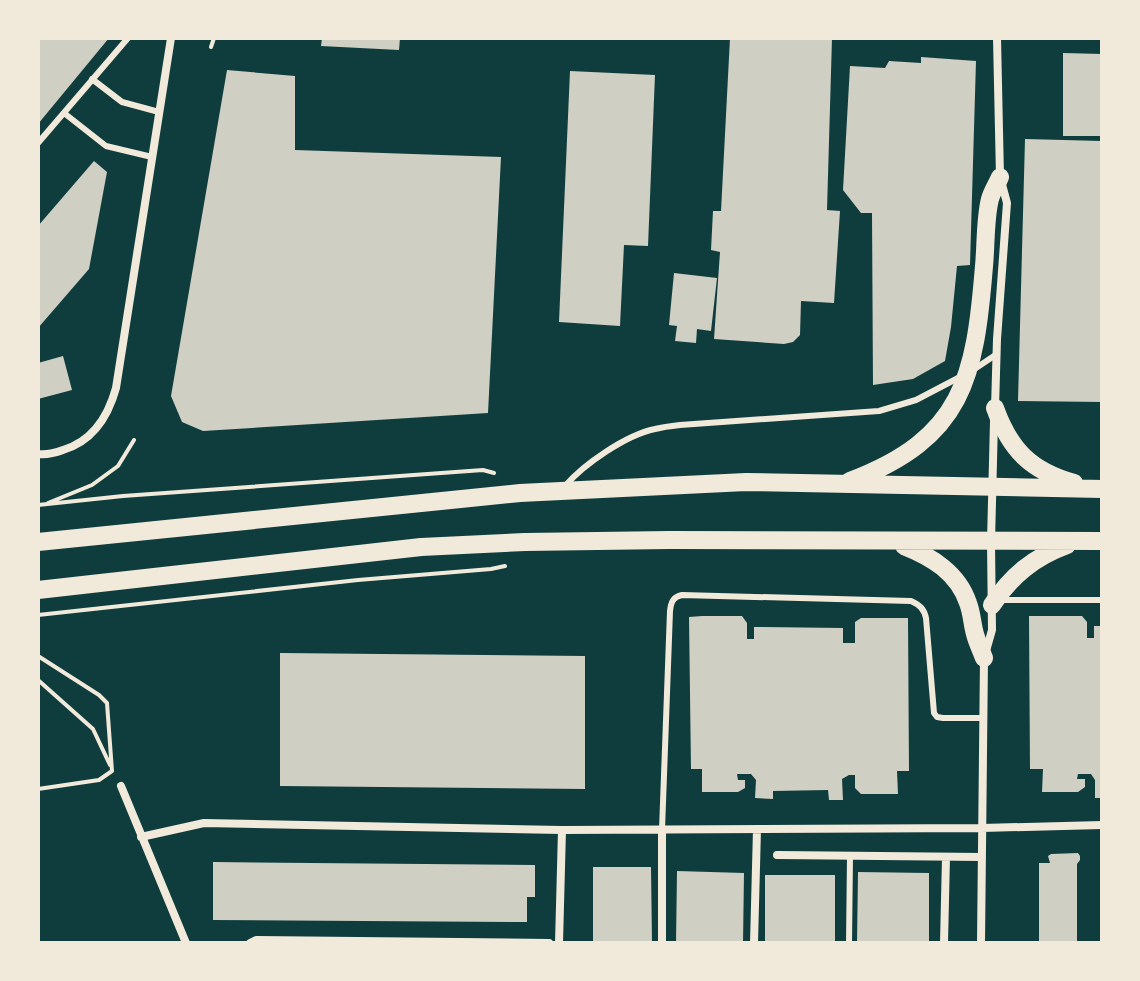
<svg xmlns="http://www.w3.org/2000/svg" width="1140" height="981" font-family="'Playfair Display',serif">
<style>
.building{fill:#cfcfc3}
.lines{fill:none;stroke-linecap:round;stroke-linejoin:round}
.path{stroke:#f1e9da;stroke-width:4}
.service{stroke:#f1e9da;stroke-width:6}
.minor{stroke:#f1e9da;stroke-width:8}
.trunk{stroke:#f1e9da;stroke-width:18}
</style>
<rect width="100%" height="100%" fill="#0f3d3e"/>
<path class="building" d="M38,38h71l-71,86z
M322,38h78l-1,12 -78,-4z
M730,38h102l-5,172 13,1 -6,92 -33,-2 -1,34 -7,7 -9,2 -70,-5 6,-87 -9,-2 2,-39h8z
M1063,53l39,1v82h-39z
M921,57l55,4 -6,204 -13,1 -6,61 -6,34 -32,18 -40,6 -1,-172h-11l-18,-23 7,-124 35,2 4,-7 32,2z
M227,70l68,6v74l206,7 -13,256 -285,18 -21,-9 -11,-26z
M570,71l85,4 -7,171 -24,-1 -4,81 -61,-4z
M1025,139l77,2v261l-84,-1z
M94,161l13,11 -18,97 -51,59v-102z
M674,273l43,5 -6,53 -14,-2 -1,14 -21,-2 2,-15 -8,-1z
M63,356l9,34 -34,9v-36z
M702,616h40l5,7v16h7v-12l89,1v15h12v-21l6,-4h47l1,153h-12l1,23h-37l-6,-6v-13h-6l-7,4 1,21h-14l-1,-10 -55,1v8l-18,-1 1,-18 -5,-6h-14l1,6h7v8l-7,4h-36v-23h-11l-2,-152z
M1029,616h53l5,6v16h7v-12h8v172h-7v-18l-4,-6h-13l-1,5h8v8l-7,5h-36l1,-23h-13z
M280,653l305,3v133l-305,-3z
M1078,853l2,3v4l-3,4v79h-38v-80h11l-2,-7 3,-2z
M213,862l322,3v32h-8v25l-314,-2z
M593,867h58l1,76h-59z
M677,871l67,2 -1,70h-67z
M858,872l71,1v70h-72z
M765,875h70v68h-70z"/>
<g class="lines">
<path class="path" d="M211,47l3,-9
M48,503l44,-18 26,-19 16,-26
M38,505l85,-9 360,-26 11,3
M38,615l320,-35 133,-11 14,-3
M38,656l61,39 8,8 5,68 -13,9 -61,9
M38,680l55,49 17,36"/>
<path class="service" d="M92,79l30,23 37,10
M64,113l42,33 46,11
M38,143l90,-105
M973,370l24,-16
M565,486c19,-22 61,-51 90,-57 8,-2 16,-3 25,-4l199,-14 37,-11 44,-23
M1002,600h100
M662,830l8,-219c1,-9 3,-14 12,-16l229,6c9,4 13,8 15,17l8,95 3,4 6,1h40
M849,943l1,-87"/>
<path class="minor" d="M995,408l2,-69 10,-136 -7,-26 -3,-139
M38,454c9,1 17,-1 25,-4 30,-9 45,-33 53,-62l55,-350
M121,786l65,157
M141,837l63,-14 358,7 420,-2 120,-3
M777,855l205,2
M250,943l6,-3 293,3
M559,943l3,-113
M662,943v-113
M754,943l3,-114
M944,943l2,-86
M981,943l3,-285 8,-28 -1,-88 3,-121"/>
<path class="trunk" d="M995,408c15,42 36,63 79,75
M850,481c114,-43 125,-104 134,-215 2,-20 1,-48 6,-67 2,-7 7,-15 10,-22
M38,542l482,-49 226,-11 356,7
M904,546c28,11 54,27 64,57 4,10 4,21 7,31 2,8 6,16 9,24
M38,590l383,-43 104,-5 144,-2 433,1
M992,605c19,-29 42,-48 75,-60"/>
</g>
<rect width="1140" height="981" fill="none" stroke="#f1e9da" stroke-width="80"/>
</svg>
